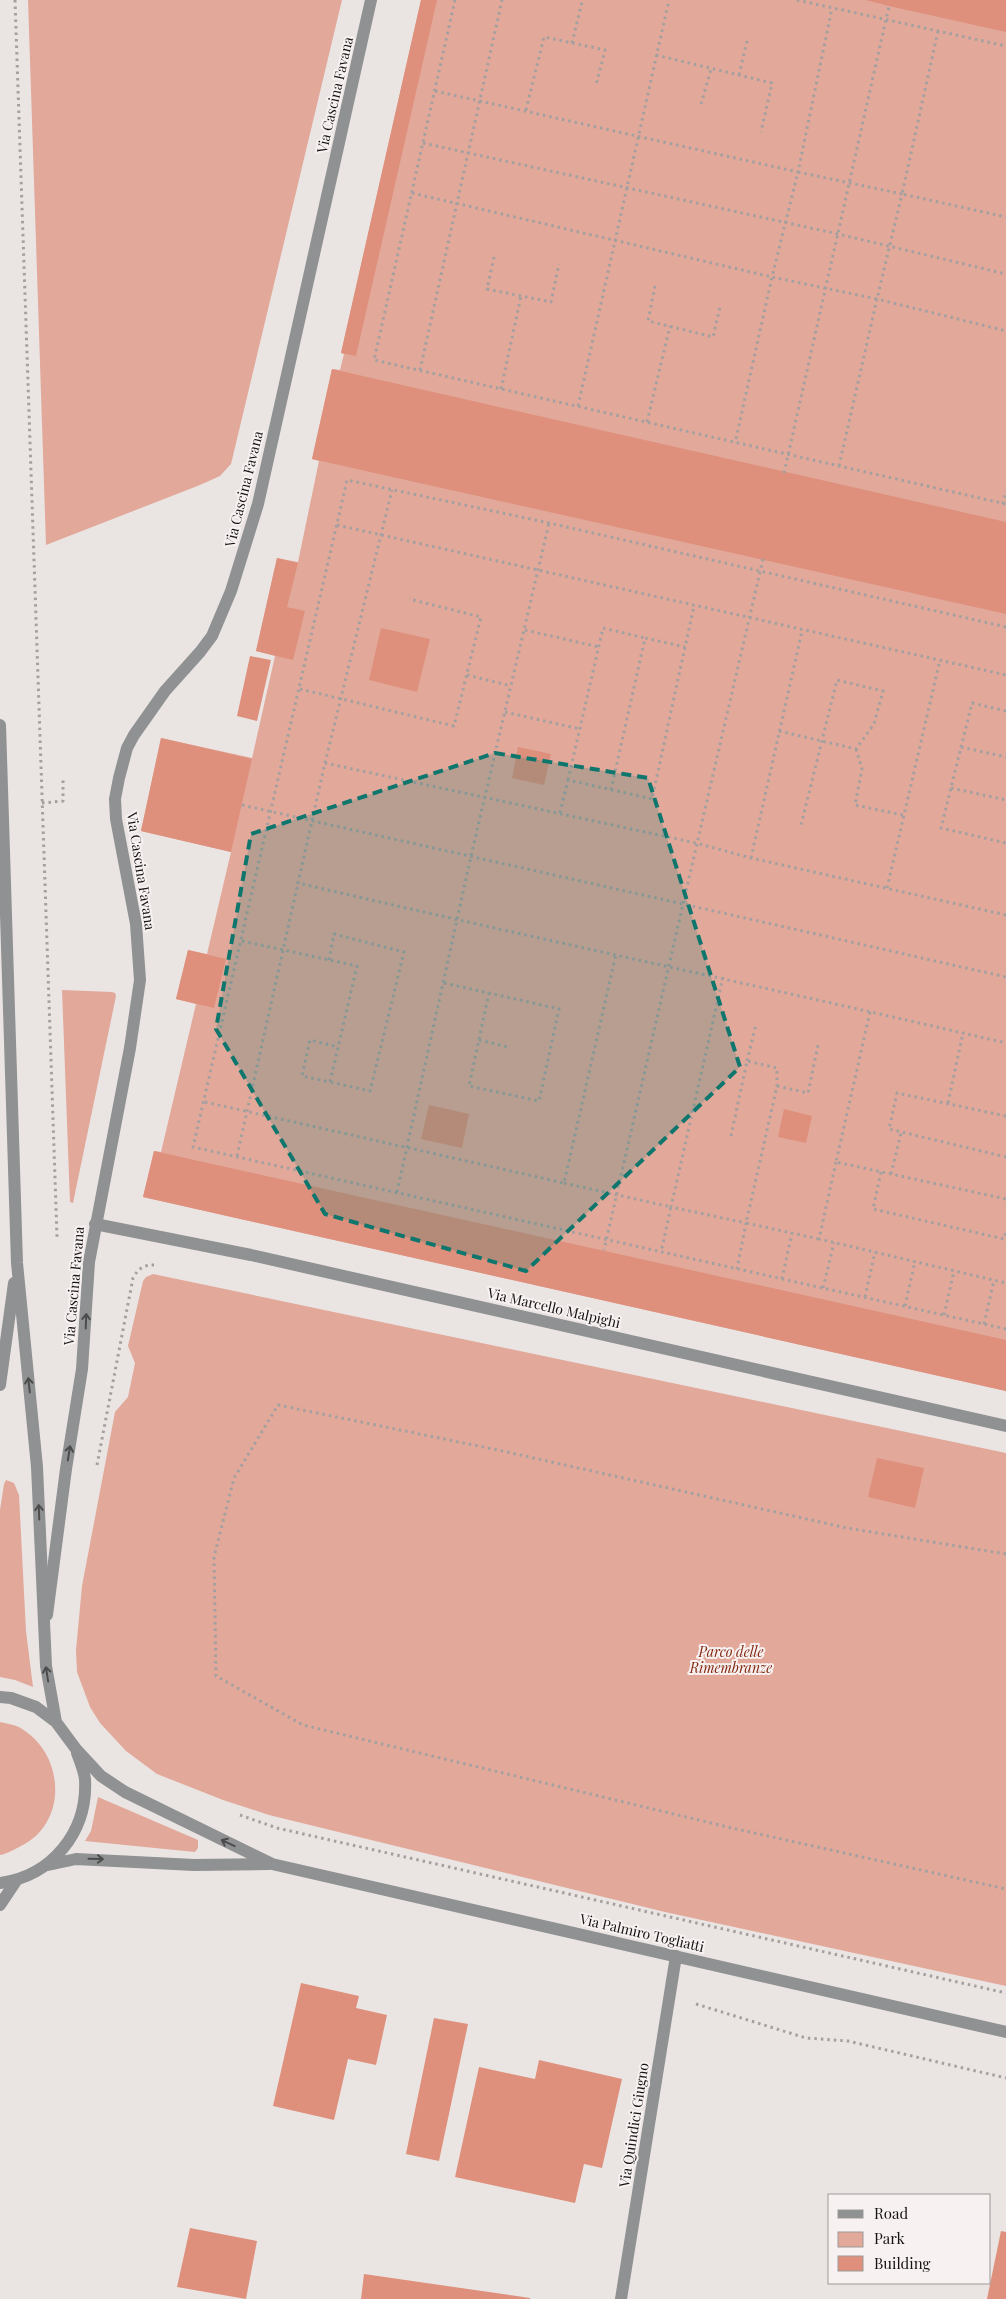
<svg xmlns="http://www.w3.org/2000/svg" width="1006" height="2299" font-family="'Playfair Display',serif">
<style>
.green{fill:#e2a89a}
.building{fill:#de907c}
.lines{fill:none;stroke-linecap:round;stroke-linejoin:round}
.path{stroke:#a4a09f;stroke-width:3;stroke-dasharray:2.5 4;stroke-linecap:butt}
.minor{stroke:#8f9192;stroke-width:12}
.tertiary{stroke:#8f9192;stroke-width:12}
.oneway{stroke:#4c4c4c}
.marked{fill:#0f766e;fill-opacity:0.2;stroke:#0f766e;stroke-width:4;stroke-dasharray:10 6;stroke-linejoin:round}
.labels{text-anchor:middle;stroke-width:4;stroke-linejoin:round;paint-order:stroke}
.street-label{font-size:14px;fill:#151313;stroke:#f7f2f1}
.park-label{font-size:14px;font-style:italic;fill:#842811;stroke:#f7f2f1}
</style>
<rect width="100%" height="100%" fill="#eae5e3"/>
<path class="green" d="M28,0h314l-111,464 -11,12 -20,9 -154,60z
M421,0h585v1391l-863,-194 11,-46 7,1 35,-148 -20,-5 12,-49 19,4 24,-102 -90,-21 20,-93 91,20 23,-102 -19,-5 21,-93 21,4 21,-101 -7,-2 20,-90 8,1 4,-16 -3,-1z
M62,990l50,2 3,1 1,3 -43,207 -3,-1z
M153,1274l853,179v533l-341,-74 -396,-97 -46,-15 -66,-26 -31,-23 -26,-28 -10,-16 -13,-35 -1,-22 6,-64 33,-174 13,-15 7,-34 -7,-17 15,-65 3,-4z
M6,1480l8,3 5,12 7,136 7,56 -18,-7 -15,-3v-167l4,-26z
M0,1722c9,2 18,3 25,9 40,27 42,93 -4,115 -6,3 -14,8 -21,9z
M98,1797l100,43v8l-3,4 -110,-11 6,-10z"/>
<path class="building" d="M421,0h16l-81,356 -15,-3z
M866,0h140v32l-117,-26z
M332,369l674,153v92l-694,-155z
M277,558l21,5 -11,44 18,4 -12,49 -37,-9z
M381,628l49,11 -13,53 -48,-12z
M250,656l21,4 -14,61 -20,-5z
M161,738l91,21 -21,93 -90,-21z
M518,747l33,7 -7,31 -32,-7z
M188,950l38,9 -12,49 -38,-9z
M429,1105l40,9 -7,34 -41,-9z
M784,1109l28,7 -6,27 -28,-6z
M154,1151l852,189v51l-863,-194z
M877,1458l47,10 -9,40 -47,-11z
M301,1983l58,13 -3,12 31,7 -11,50 -28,-6 -14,61 -61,-14z
M434,2018l34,6 -29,137 -33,-7z
M539,2060l83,19 -20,89 -18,-4 -9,39 -120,-26 24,-110 56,12z
M190,2228l67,13 -11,58 -69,-12z
M1001,2231l5,1v67h-19z
M364,2274l166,24v1h-169z"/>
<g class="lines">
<path class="path" d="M15,0l42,1237
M455,0l-81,360 632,144
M797,0l209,46
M938,31l-36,163 104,23
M572,43l10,-41
M656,55l116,28 -11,49
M739,75l8,-34
M435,91l363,81 34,-164
M701,104l10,-35
M526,110l18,-73 61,13 -9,35
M423,143l415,91 168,40
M798,172l104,22 -25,105 -105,-22z
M412,193l360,84 -37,166
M494,257l-7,32 64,13 8,-38
M655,286l-7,35 65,16 7,-30
M420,370l82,-370
M501,389l20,-93
M578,406l91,-406
M647,422l23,-96
M839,466l38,-167 129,32
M784,473l105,-467
M1003,504l3,-13
M337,525l669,150
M763,559l-80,345 323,73
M1006,627l-457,-104 -202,-43 -154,667 813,182
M525,630l74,17
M467,675l44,11
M300,689l154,37 27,-109 -72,-18
M1006,711l-34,-8 -31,125 65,15
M505,712l75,17
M779,731l77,18 18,-25 9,-33 -46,-11 -36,145
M961,747l45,10
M856,749l6,20 -7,36 48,10
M325,763l67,-273
M568,780l35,-152 42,10
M951,788l55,12
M611,790l34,-152 40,9
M42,803l21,-2v-21
M242,805l441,99 -79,346
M560,813l8,-33 84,19 42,-193
M751,858l51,-227
M887,888l53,-228
M1006,915l-255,-57 -55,-15 -371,-80 -27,120c235,55 472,105 708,160
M242,941l115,25 -27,116 -28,-6 8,-36 28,7
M329,960l5,-26 70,18 -34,139 -40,-9
M723,977l-52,230 75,16 -9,46
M444,983l45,10 -20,93 70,15 20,-92 -70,-16
M870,1012l-34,150 170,37
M479,1040l29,7
M747,1061l9,-37
M777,1086l31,7 10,-48
M205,1102l359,81 52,-229
M948,1103l15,-70
M1006,1116l-109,-23 -8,36 117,28
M731,1136l16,-75 30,7v18l-31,137 73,16
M237,1156l61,-273
M836,1162l-17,77 187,44
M881,1172l-8,37 131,30 2,-7
M891,1174l10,-41
M564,1183l107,24 -10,45
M397,1192l74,-336 78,-333
M782,1279l10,-46
M823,1288l11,-45
M865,1297l10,-45
M905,1306l10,-45
M944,1315l10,-44
M984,1324l10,-44
M97,1465l36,-187c5,-9 10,-13 21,-13
M1006,1554l-159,-26 -349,-78 -220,-45 -44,73 -20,79 2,119 87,49 429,103 274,61
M240,1815l37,13 729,165
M696,2004l110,34 42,3 158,37"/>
<path class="minor" d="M95,1224l156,31 755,171
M47,1615l19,-146 16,-100 7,-107 41,-214 10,-68 -4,-56 -20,-105 -1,-20 4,-21 8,-30 7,-13 31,-44 35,-39 12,-16 19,-45 27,-87 113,-504
M621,2299l55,-343"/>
<path class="tertiary" d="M0,725l17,538 20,204 9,199 10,56
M0,1385l14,-102
M0,1697l11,1 25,9 20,15 20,27 25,27 24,16 147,72 734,168
M48,1865l28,-6 118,6 75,-1
M0,1883c52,-7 88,-51 85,-104 -1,-8 -5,-18 -8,-26
M0,1905l16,-24"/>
</g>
<defs><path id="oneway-shaft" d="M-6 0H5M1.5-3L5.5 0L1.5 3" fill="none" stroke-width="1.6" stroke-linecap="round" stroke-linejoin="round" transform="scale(1.25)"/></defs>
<g class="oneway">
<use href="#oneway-shaft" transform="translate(86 1321) rotate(-88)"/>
<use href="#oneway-shaft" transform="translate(29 1385) rotate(-96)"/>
<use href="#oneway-shaft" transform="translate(69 1453) rotate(-81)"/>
<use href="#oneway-shaft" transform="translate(39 1512) rotate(-92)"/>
<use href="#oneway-shaft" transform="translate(47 1674) rotate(-99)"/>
<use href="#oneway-shaft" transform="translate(228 1843) rotate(-155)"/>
<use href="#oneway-shaft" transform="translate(96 1859) rotate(1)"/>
</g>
<path class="marked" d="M495,753l153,25 92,289 -214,204 -201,-57 -109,-185 35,-195z"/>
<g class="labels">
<g class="street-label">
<text transform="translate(335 95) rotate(-77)" y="5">Via Cascina Favana</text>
<text transform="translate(244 489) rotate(-76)" y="5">Via Cascina Favana</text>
<text transform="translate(141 871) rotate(81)" y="5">Via Cascina Favana</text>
<text transform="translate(74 1286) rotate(-85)" y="5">Via Cascina Favana</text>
<text transform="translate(554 1308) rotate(13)" y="5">Via Marcello Malpighi</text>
<text transform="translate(642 1933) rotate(13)" y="5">Via Palmiro Togliatti</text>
<text transform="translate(634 2125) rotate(-81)" y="5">Via Quindici Giugno</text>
</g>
<g class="park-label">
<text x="731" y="1657">Parco delle<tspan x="731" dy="16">Rimembranze</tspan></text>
</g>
</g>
<rect x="828" y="2194" width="162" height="90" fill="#f7f2f1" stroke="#9d9998"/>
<rect x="838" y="2210" width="25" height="8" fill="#8f9192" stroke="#9d9998"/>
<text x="874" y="2219" font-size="15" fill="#151313">Road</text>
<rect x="838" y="2232" width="25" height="15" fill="#e2a89a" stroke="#9d9998"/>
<text x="874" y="2244" font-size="15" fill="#151313">Park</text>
<rect x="838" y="2256" width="25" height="15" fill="#de907c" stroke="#9d9998"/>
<text x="874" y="2269" font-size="15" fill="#151313">Building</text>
</svg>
